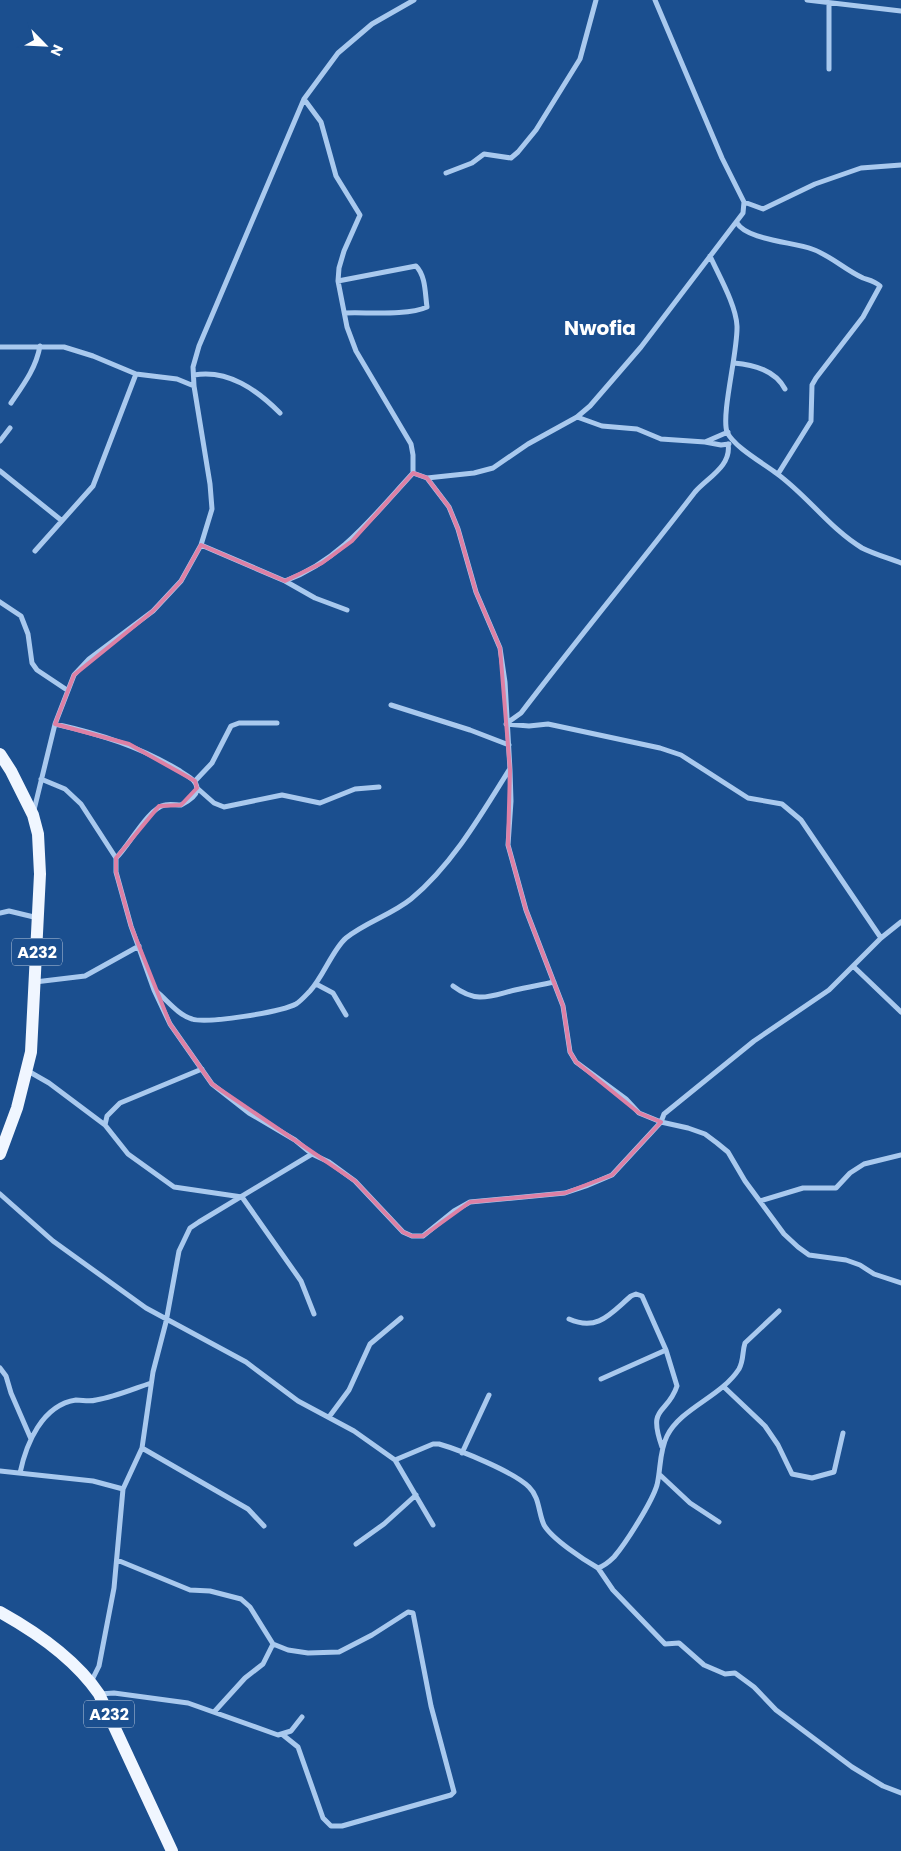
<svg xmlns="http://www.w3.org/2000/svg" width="901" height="1851" font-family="Poppins,sans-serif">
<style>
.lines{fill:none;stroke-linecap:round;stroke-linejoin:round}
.minor{stroke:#a9c9ee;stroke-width:5}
.primary{stroke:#f0f6ff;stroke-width:12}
.marked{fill:none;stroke:#dd80a5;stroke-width:4;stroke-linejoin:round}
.labels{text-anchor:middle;stroke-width:4;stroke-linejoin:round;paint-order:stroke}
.shield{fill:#1b4f8f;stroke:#bbcadd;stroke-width:1}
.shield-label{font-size:16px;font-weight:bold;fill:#fff}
.quarter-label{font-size:20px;font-weight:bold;fill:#fff;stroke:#1b4f8f}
</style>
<rect width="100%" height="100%" fill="#1b4f8f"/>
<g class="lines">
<path class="minor" d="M807,0l94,11
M829,3v66
M304,99l17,23 15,54 24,39 -16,36 -5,17 -1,13 9,46 9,24 55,93 2,11v18l14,5 22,29 9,22 18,63 24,56 5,34 5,88 1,31 -3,44 18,65 37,96 7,46 6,10 50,37 13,14 22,9 27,6 17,6 12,9 11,9 17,29 39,53 14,13 11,8 37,5 14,5 14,9 27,9
M446,173l26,-10 12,-9 27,4 7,-6 18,-22 44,-71 16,-59
M744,202l19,7 52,-25 46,-16 40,-3
M737,223c10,17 57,19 75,26 18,6 33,21 51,29 6,2 12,3 17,8l-17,31 -47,61 -4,7 -1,36 -33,53
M710,256c9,20 26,49 27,70 1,25 -16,88 -10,106 7,15 36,31 49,41 31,22 53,55 86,75 12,6 26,10 39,15
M338,281l78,-15c10,10 9,28 11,41 -20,9 -60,5 -82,6
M0,347h64l29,9 43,18 41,5 17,7
M734,363c20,2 41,7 51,26
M194,375c34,-6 63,15 86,38
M11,403c13,-19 25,-35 29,-57
M577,417l25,9 35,3 24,10 44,3 16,3 8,-1
M0,441l10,-13
M705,442l23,-10
M0,471l61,49
M427,478l47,-5 19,-5 35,-24 49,-27 13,-11 51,-59 102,-134 1,-11 -22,-44 -67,-158
M201,545l84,36c55,-20 89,-66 128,-108
M35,551l58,-65 43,-112
M285,581l30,17 32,12
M0,602l21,14 7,18 4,29 5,7 30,20
M391,705l79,25 39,15
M507,723l14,-10c57,-75 117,-147 174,-221 12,-14 37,-26 33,-48
M55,724c45,10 86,23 125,47 7,5 18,9 17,19 -1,7 -10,12 -16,15 -5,0 -11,-1 -16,0 -17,3 -36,41 -49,53
M506,724l23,2 19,-2 112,24 21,7 67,43 34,6 19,16 80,118
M41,779l24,10 16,15 35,54v14l15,54 23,64 16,34 42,60 37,29 46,27 17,14 17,8 26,19 48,51 9,4h11l31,-25 16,-9 95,-9 21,-7 26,-11 49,-53 3,-8 90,-73 75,-51 52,-52 20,-16
M195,781l17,-18 19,-37 8,-3h38
M197,788l17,15 10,4 58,-12 38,8 35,-14 24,-2
M34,810l21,-86 19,-49 15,-16 64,-48 28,-30 20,-36 11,-36 -2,-25 -16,-98 -1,-19 6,-21 105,-247 34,-46 34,-29 42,-24
M0,913l9,-2 29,7
M853,966l48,46
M35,982l50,-6 54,-30
M316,984l17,9 13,22
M453,986c24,18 37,10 62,4 13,-3 26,-5 39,-8
M156,991c11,9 22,24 36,28 15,5 89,-7 104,-15 5,-3 10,-9 14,-13 13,-14 23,-42 36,-53 20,-16 45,-23 65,-39 41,-34 70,-84 98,-129
M202,1069l-82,34 -13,13 -2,9 23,29 46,33 68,10 59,84 13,33
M28,1071l21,12 56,42
M0,1194l53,47 93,67 100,54 52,39 56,30 41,29 38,65
M760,1201l43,-13h33l14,-15 14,-9 37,-9
M569,1319c29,13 42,-6 62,-23l5,-2 6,2 24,54 11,36c-10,30 -30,18 -15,61
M0,1368l6,8 5,17 20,46
M601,1379l65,-29
M724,1387l41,39 13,19 14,29 20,4 22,-6 9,-39
M329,1417l20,-27 21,-46 31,-26
M142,1448l106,61 16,17
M462,1453l27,-58
M395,1460l38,-16h6c21,6 75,28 90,43 11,11 9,25 15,38 8,14 40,35 54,43 6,-2 11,-6 16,-11 12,-14 38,-55 43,-72 4,-16 2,-33 10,-49 14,-28 54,-39 72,-67 5,-9 3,-17 6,-26l34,-32
M0,1471l93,10 30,8
M20,1473c6,-29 22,-68 56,-73 7,0 13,2 20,0 19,-3 37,-11 55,-17
M659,1474l31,29 29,19
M356,1544l28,-20 32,-29
M117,1560l73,30 20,1 31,8 9,8 23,37 -10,20 -18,14 -30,33
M598,1568l15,22 52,54 14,-1 25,22 21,9 10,-1 19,14 22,23 76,57 31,19 18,7
M273,1644l15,6 20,3 31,-1 33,-17 36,-23 5,1 18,93 23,86 -3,3 -109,31h-11l-8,-8 -25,-71 -15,-12
M91,1682l8,-16 15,-78 9,-99 19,-41 11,-76 13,-50 13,-71 11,-23 9,-6 113,-68
M100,1694l14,-1 74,10 90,32 13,-4 11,-14"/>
<path class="primary" d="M0,754l11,17 22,44 5,19 2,40 -9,178 -14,56 -17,46
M0,1612c36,20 76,48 99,82l73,157"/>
</g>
<path class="marked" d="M413,473l14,5 22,29 9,22 18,63 24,56 10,122 -2,75 18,65 37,96 7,46 6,10 63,51 22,9 -49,53 -47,18 -95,9 -47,34h-11l-9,-4 -48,-51 -143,-97 -42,-60 -39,-98 -15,-54v-14l43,-52 22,-1 16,-17 -2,-7 -66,-37 -74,-20 19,-49 79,-64 28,-30 20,-36 84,36 37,-18 30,-22z"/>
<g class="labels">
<g class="shield">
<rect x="12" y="938.5" width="50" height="27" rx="4"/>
<rect x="84" y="1700.5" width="50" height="27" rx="4"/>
</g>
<g class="shield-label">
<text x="37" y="958">A232</text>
<text x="109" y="1720">A232</text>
</g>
<g class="quarter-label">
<text x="600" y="335">Nwofia</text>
</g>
</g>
<g transform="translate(45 45) rotate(114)" stroke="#1b4f8f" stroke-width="4" paint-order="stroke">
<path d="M0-4L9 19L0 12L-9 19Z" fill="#ffffff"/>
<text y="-8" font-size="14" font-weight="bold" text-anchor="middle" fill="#ffffff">N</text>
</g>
</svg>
